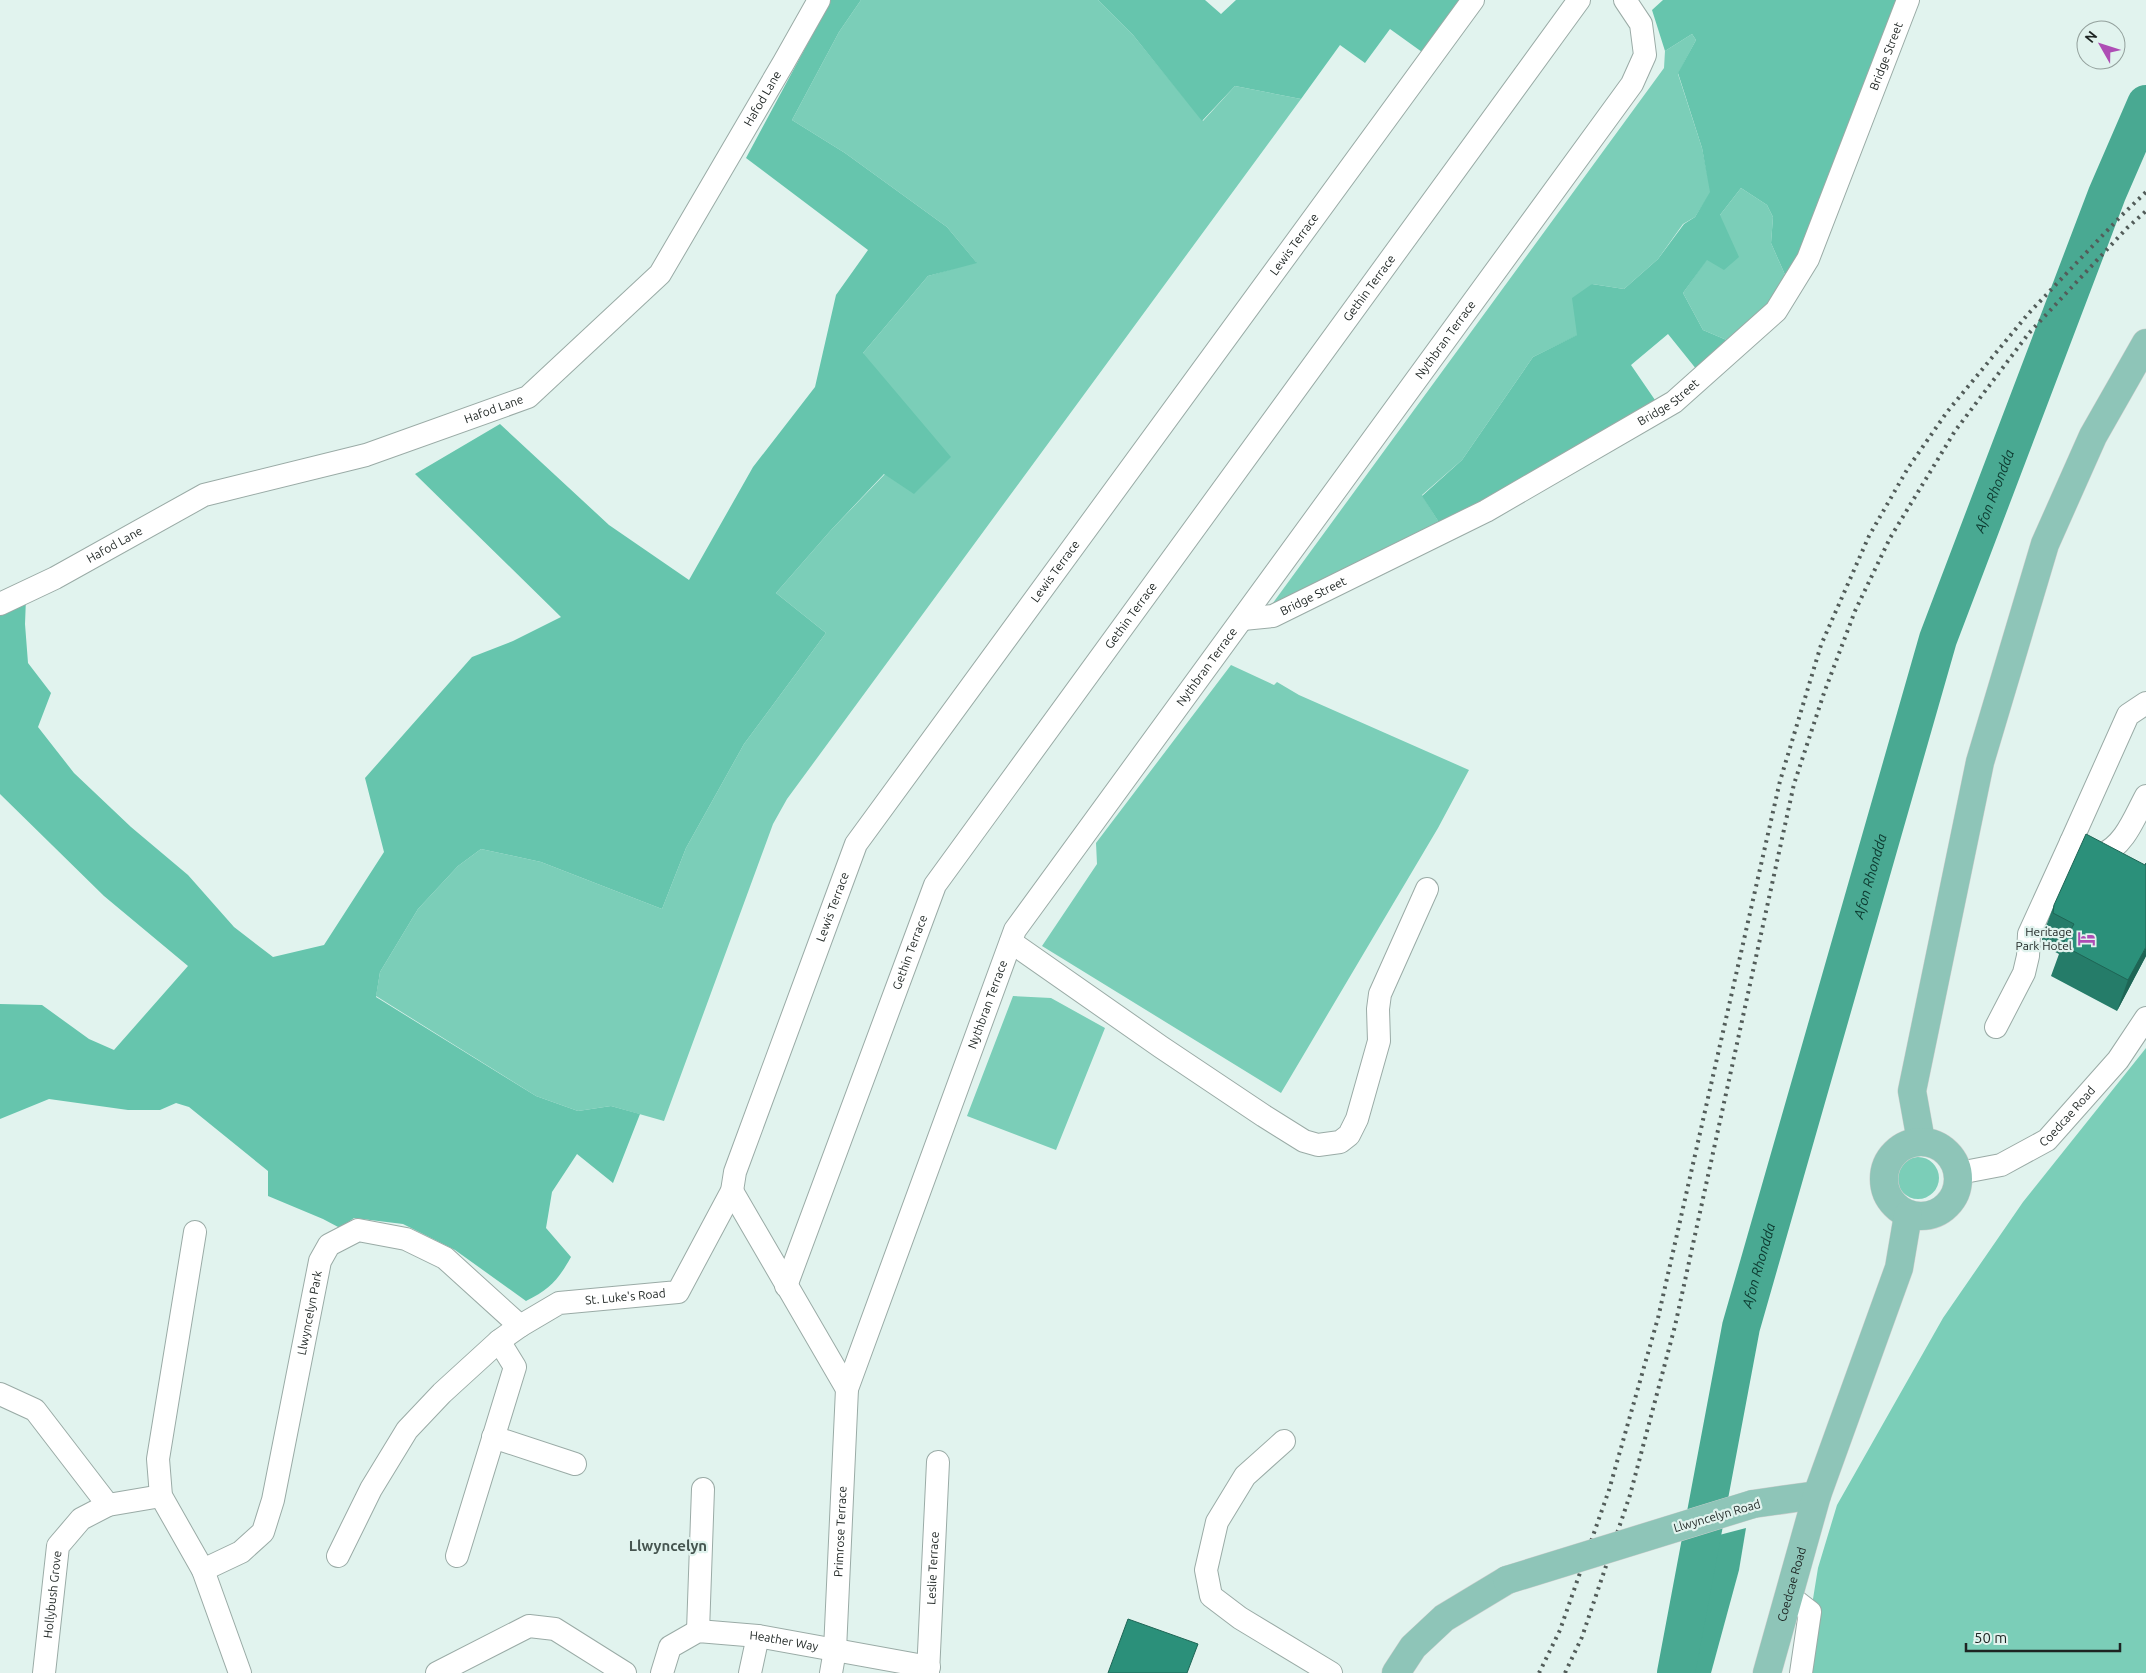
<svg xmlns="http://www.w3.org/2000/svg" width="2146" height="1673" font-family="Ubuntu,sans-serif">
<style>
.green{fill:#7bceb8}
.forest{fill:#66c5ad}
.water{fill:#49a992}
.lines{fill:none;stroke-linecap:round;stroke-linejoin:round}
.river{stroke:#49a992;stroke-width:38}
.minor-casing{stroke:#9aaba6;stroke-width:24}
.major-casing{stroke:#cdcfce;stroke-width:29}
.minor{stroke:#fff;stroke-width:22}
.major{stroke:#8ec5b8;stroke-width:28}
.rail{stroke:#525c59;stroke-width:4;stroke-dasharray:2.5 5;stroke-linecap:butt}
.major-bridge-casing{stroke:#cdcfce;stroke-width:29;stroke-linecap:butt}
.major-bridge{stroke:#8ec5b8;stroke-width:28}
.wall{fill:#257c69}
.shaded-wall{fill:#1e6555}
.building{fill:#2b907a;stroke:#1e6555}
.labels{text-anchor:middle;stroke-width:4.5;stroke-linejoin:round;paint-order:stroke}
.street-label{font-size:12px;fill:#1d2422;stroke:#e1f3ee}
.poi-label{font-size:12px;fill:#1d2422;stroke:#e1f3ee;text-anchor:end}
.water-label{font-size:14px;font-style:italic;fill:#0c392f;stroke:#e1f3ee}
.quarter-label{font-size:15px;font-weight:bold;fill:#465550;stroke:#e1f3ee}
</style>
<rect width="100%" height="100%" fill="#e1f3ee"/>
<path class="green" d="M861,0h237l35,35 70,86 32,-35 66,13 -514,700 -14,25 -109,297 -53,-15 -33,5 -42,-15 -160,-100 4,-24 38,-63 40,-43 23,-17 60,13 121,47 24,-61 58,-104 82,-111 -50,-40 56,-64 53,-55 -22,-121 65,-77 48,-14 -29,-35 -102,-74 -53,-33 47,-88z
M1692,34l4,6 -18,34 24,74 9,44 -16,25 -12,7 -25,35 -34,30 -32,-5 -14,51 -45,22 -71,103 -40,35 18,29 -170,83 394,-539 1,-17z
M1741,188l26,17 6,12 -2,26 15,34 -18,27 -39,37 -26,-11 -20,-37 24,-34 13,-44z
M1231,665l43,20 3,-3 22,13 170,75 -31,58 -157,265 -239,-147 55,-82 -1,-21z
M1013,996l38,2 54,30 -49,122 -89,-34z
M2146,1048v625h-345l17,-105 19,-63 106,-187 80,-116z
M1897 1178a21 21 0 1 1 42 0a21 21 0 1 1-42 0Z"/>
<path class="forest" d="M831,0h30l-22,32 -47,88 53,33 102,74 30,36 -49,13 -65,77 88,104 -37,37 -30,-20 -52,55 -56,64 50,40 -82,111 -58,104 -24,61 -121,-47 -60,-13 -23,17 -40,43 -38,63 -4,25 160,99 42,15 33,-5 29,8 -27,69 -36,-29 -25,38 -6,36 25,29c-13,23 -21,32 -45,44l-71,-51 -52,-26 -49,-6 -14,10 -17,-9 -55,-23v-25l-79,-64 -13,-4 -16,7h-32l-79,-11 -49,20v-115l42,1 47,34 25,11 74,-84 -84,-70 -104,-102v-182l26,-14 -1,26 3,39 23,30 -13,34 36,46 57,54 57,48 46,52 39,30 51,-12 60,-93 -19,-74 107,-121 41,-16 48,-24 -146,-143 85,-50 109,101 80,55 64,-113 62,-80 21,-92 32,-45 -122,-92z
M1098,0h107l16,14 15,-14h228l-42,52 -32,-23 -25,34 -25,-18 -39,54 -66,-13 -33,35 -69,-86z
M1663,0h240l-79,205 -38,72 -15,-34 2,-26 -6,-12 -26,-17 -21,27 19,42 -15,13 -17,-10 -24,33 20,37 26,11 -32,29 -29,-36 -37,31 24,35 -40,26 -175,98 -18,-28 40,-36 71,-103 44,-22 -5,-37 20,-14 32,5 34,-30 26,-35 11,-7 15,-25 -8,-44 -24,-75 18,-33 -4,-6 -27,17 -13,-41z"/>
<path class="water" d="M1746,1528l-7,42 -28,103h-51l25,-129z"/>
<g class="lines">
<path class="river" id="s1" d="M1676,1673l65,-346 197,-688 169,-445 39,-90"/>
<defs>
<g id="minor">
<path id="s2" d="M0,604l55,-26 149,-83 162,-40 162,-58 132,-123 124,-212 35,-62"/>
<path id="s3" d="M1243,619l30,-3 213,-105 188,-109 102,-91 32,-52 100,-259"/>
<path d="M2146,703l-18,12 -57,127 30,13c24,-10 33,-37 45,-59"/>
<path d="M1011,942l150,105 103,69 40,25 14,4 22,-3 9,-7 8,-16 22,-78 -1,-32 2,-15 47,-105"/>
<path d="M1996,1027l28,-54 4,-17 1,-22 42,-92"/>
<path id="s4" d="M1959,1173l42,-8 46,-25 71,-80 28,-42"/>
<path d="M732,1191l115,198"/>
<path d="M195,1232l-37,227 3,37 42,74 37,103"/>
<path id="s5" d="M786,1286l149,-401 644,-885"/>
<path d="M0,1394l35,16 73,95"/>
<path d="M493,1437l82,27"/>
<path d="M1284,1441l-39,35 -28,46 -11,48 5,26 29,22 91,55"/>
<path d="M338,1556l33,-67 36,-59 35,-37 57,-52"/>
<path id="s6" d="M457,1556l58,-189 -16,-26 21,-15 39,-23 119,-11 54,-101 3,-19 121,-328 617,-844"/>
<path id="s7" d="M203,1570l38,-18 22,-20 10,-32 47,-239 9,-16 29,-15 48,9 39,19 75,68"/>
<path d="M1788,1595l22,17 -9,61"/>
<path d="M698,1631l5,-142"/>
<path id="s8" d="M44,1673l14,-127 23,-27 27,-14 53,-9"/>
<path d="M437,1673l92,-47 26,3 70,44"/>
<path id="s9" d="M662,1673l8,-26 28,-16 60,5 171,31"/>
<path d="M750,1673l8,-37"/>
<path id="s10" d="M831,1673l4,-23 12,-261 168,-459 617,-846 13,-29 -4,-31 -16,-24"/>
<path id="s11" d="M928,1673l10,-211"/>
</g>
<g id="major">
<path d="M1921,1141l-9,-50 68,-329 65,-218 48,-108 53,-93"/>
<circle cx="1921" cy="1179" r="37"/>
<path d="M1753,1504l64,-9"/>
<path d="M1396,1673l17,-26 31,-29 63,-38"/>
<path id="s12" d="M1767,1673l50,-178 82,-227 9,-53"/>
</g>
</defs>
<use href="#minor" class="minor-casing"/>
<use href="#major" class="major-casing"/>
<use href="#minor" class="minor"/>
<use href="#major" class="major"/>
<path class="rail" d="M1539,1673l21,-43 49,-140 49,-172 122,-537 41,-136 48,-109 39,-68 39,-56 81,-98 93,-98 25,-24
M1565,1673l17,-36 48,-142 45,-169 119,-542 30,-91 31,-82 35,-73 65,-107 74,-98 98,-105 19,-17"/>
<defs>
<path id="major-bridge" d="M1507,1580l246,-76"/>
</defs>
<use href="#major-bridge" class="major-bridge-casing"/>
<use href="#major-bridge" class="major-bridge"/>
</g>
<path class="wall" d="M2054,905l92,51 -29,55 -66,-35 8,-22 -17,-9v-8z"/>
<path class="shaded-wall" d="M2146,947v9l-29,55 11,-31z"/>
<path class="building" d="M2086,834l59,31 1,-2v84l-18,33 -66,-35 12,-21 -21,-11 1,-8z
M1128,1619l70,25 -11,29h-79z"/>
<defs>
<symbol id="hotel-bare" viewBox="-9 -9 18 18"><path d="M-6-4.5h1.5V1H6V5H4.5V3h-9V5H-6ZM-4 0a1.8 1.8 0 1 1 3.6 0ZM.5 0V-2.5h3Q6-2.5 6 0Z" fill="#ae4db5" stroke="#e1f3ee" stroke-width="2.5" paint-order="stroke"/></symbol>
</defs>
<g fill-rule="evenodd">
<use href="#hotel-bare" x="2074" y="926" width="25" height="25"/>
</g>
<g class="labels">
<g class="street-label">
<text dy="4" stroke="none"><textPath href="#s3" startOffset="900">Bridge Street</textPath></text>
<text dy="4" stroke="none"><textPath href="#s2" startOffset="954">Hafod Lane</textPath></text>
<text dy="4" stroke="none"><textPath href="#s6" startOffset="1645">Lewis Terrace</textPath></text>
<text dy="4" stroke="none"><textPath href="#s5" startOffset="1166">Gethin Terrace</textPath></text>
<text dy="4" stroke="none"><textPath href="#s10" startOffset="1504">Nythbran Terrace</textPath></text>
<text dy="4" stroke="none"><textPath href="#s3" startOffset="480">Bridge Street</textPath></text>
<text dy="4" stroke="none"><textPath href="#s2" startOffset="534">Hafod Lane</textPath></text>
<text dy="4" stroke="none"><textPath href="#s2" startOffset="129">Hafod Lane</textPath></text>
<text dy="4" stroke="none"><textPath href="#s6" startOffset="1240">Lewis Terrace</textPath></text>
<text dy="4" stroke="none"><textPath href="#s3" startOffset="75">Bridge Street</textPath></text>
<text dy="4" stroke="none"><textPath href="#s5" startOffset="761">Gethin Terrace</textPath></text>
<text dy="4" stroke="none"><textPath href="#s10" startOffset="1099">Nythbran Terrace</textPath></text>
<text dy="4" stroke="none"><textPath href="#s6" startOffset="835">Lewis Terrace</textPath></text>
<text dy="4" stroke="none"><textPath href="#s5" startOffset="356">Gethin Terrace</textPath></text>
<text dy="4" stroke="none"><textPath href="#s10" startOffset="694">Nythbran Terrace</textPath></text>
<text dy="4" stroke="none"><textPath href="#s4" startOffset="126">Coedcae Road</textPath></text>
<text dy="4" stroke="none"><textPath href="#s6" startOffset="366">St. Luke's Road</textPath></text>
<text dy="4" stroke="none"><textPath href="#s7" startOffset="296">Llwyncelyn Park</textPath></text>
<text transform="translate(1717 1516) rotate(-16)" y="4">Llwyncelyn Road</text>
<text dy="4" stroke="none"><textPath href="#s10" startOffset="142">Primrose Terrace</textPath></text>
<text dy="4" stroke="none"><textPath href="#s11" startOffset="105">Leslie Terrace</textPath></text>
<text dy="4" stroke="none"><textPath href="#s12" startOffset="92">Coedcae Road</textPath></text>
<text dy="4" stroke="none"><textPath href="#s8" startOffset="79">Hollybush Grove</textPath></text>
<text dy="4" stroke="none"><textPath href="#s9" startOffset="146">Heather Way</textPath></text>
</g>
<g class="poi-label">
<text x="2072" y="936">Heritage<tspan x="2072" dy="14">Park Hotel</tspan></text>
</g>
<g class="water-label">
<text dy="5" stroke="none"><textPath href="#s1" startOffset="1226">Afon Rhondda</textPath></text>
<text dy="5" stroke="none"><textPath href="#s1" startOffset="821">Afon Rhondda</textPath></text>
<text dy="5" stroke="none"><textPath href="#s1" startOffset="416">Afon Rhondda</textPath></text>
</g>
<g class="quarter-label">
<text x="668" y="1551">Llwyncelyn</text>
</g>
</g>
<g transform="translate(2101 45) rotate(309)"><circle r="24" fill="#e1f3ee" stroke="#93a09c"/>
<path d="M0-4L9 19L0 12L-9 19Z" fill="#ae4db5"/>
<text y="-8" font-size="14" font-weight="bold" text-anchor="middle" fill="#1d2422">N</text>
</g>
<path d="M1966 1643v8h154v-8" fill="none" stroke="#1d2422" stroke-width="2.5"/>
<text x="1974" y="1643" font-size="15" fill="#1d2422" stroke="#e1f3ee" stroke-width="4" paint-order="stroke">50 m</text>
</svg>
